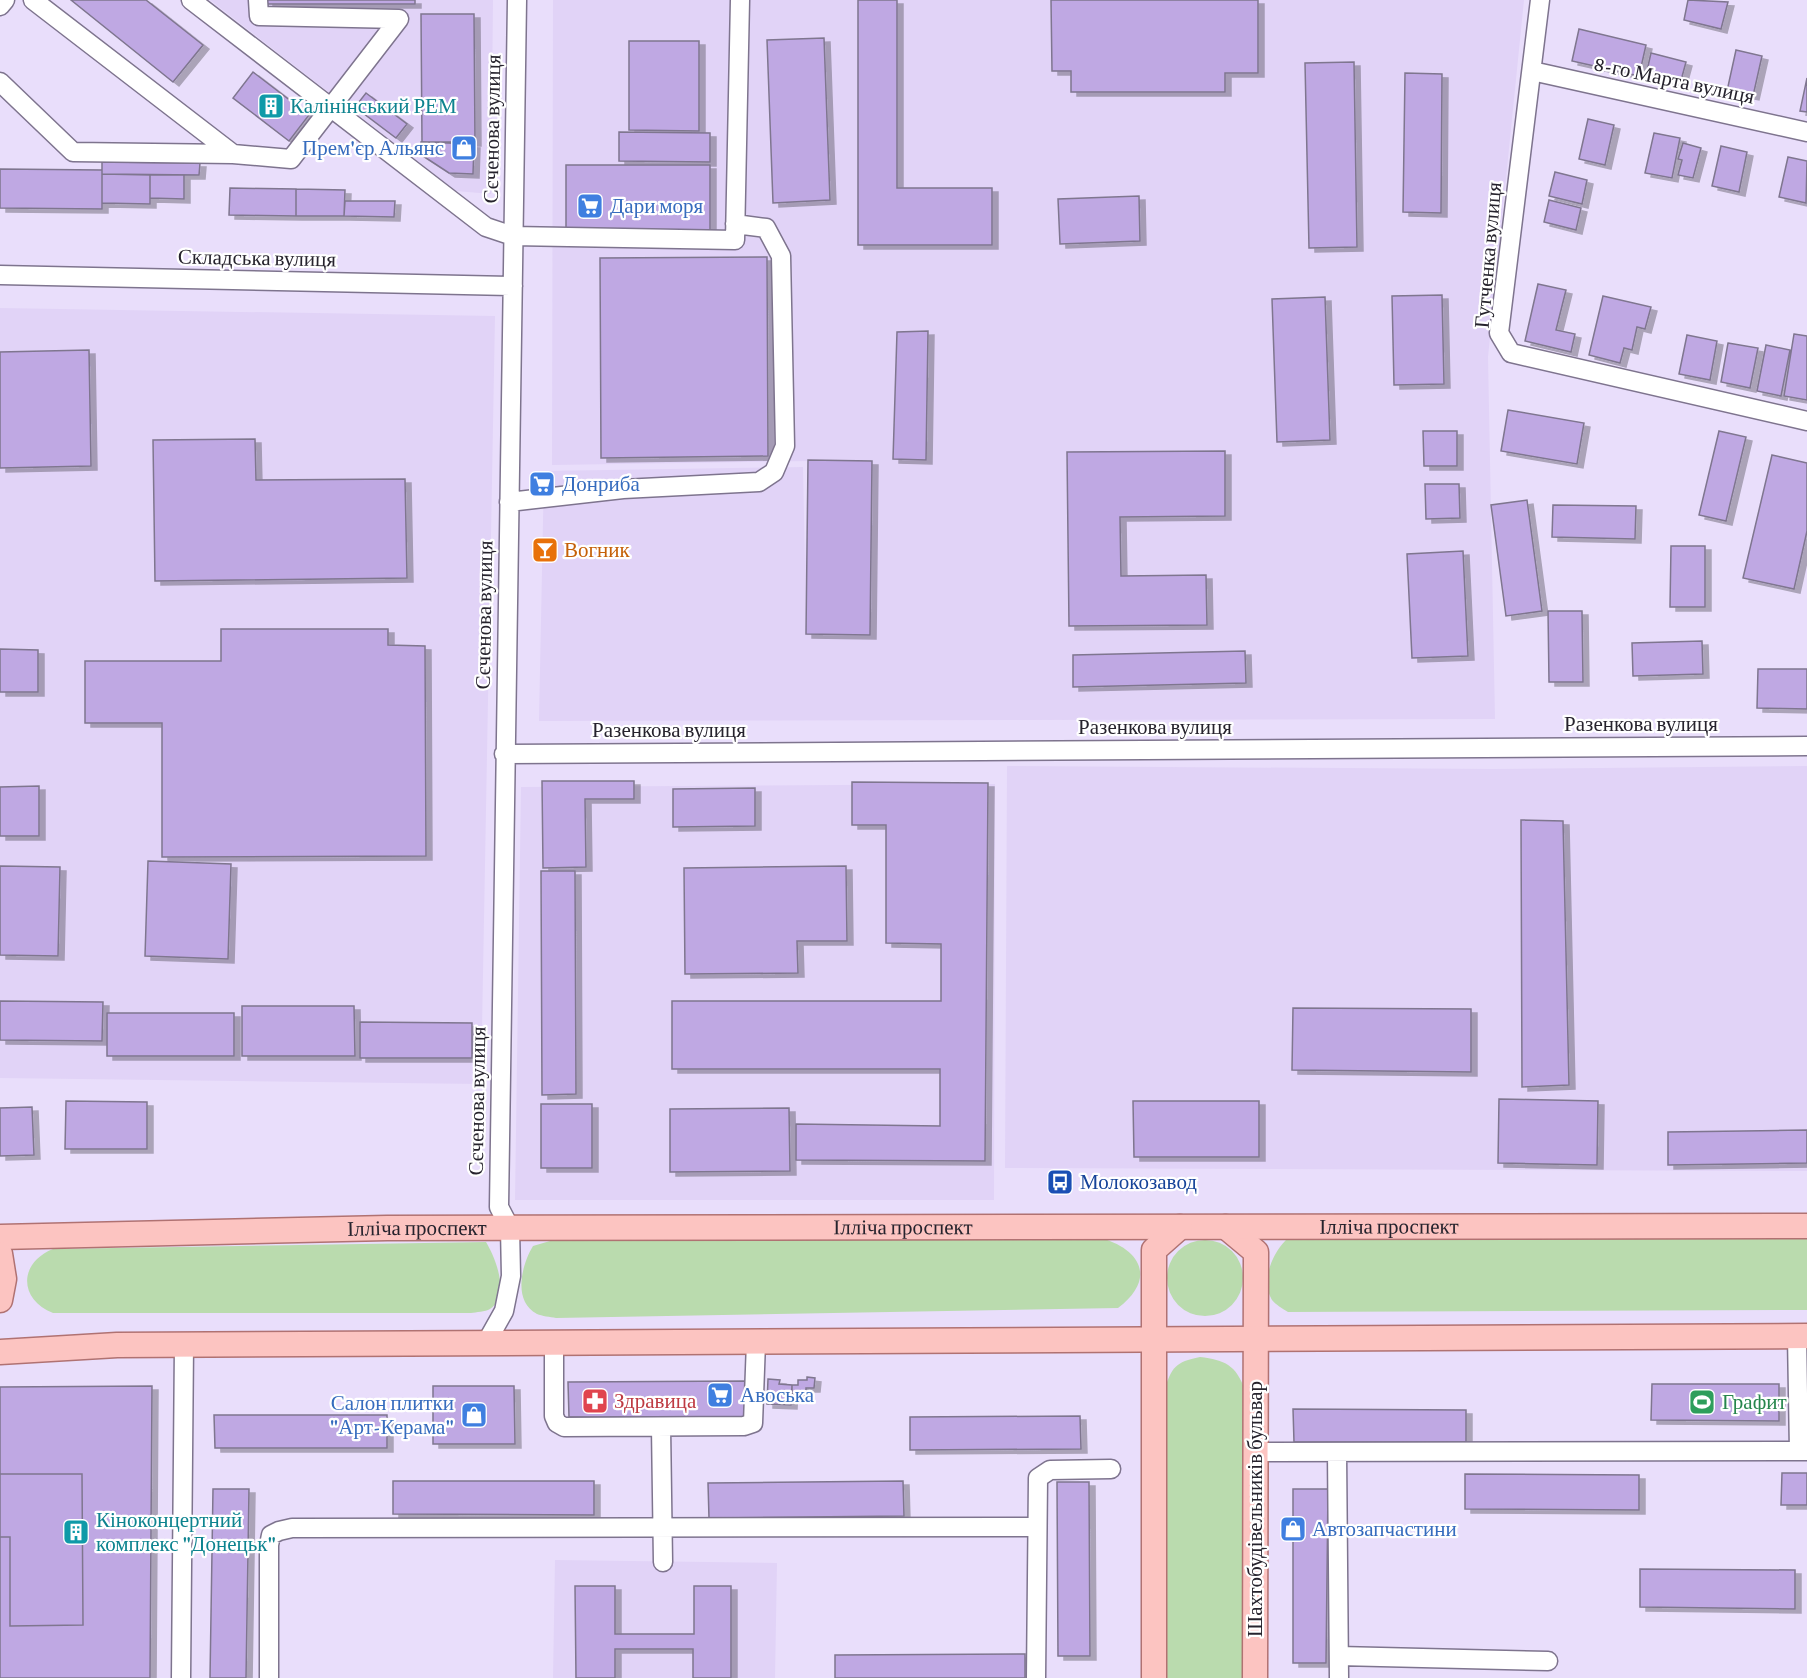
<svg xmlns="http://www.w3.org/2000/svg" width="1807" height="1678" font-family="'Crimson Pro',serif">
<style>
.built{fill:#e1d3f7}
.green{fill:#badbae}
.building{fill:#bfa8e3;stroke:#7f768f;stroke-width:1.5;filter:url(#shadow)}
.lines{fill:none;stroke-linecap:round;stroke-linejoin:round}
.minor-casing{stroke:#7e748e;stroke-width:21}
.major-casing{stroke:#b07272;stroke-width:27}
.minor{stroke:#fff;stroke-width:18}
.major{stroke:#fcc4c1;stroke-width:24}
.labels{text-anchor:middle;stroke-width:4.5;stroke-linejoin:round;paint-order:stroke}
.street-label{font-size:21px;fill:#26232d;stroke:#fff}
.culture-label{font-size:21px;fill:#0d838f;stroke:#fff;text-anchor:start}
.shop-label{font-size:21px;fill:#366cbe;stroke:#fff;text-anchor:start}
.food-label{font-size:21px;fill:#c56008;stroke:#fff;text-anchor:start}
.transit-label{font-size:21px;fill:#164399;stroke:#fff;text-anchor:start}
.health-label{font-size:21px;fill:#be3a42;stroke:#fff;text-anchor:start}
.leisure-label{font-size:21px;fill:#27864d;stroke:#fff;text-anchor:start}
</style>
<defs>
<filter id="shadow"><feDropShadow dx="6" dy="4" stdDeviation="0" flood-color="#0004"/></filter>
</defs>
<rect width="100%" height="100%" fill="#e9defb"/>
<path class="built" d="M210,0h283l-2,194 -35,-3z
M553,0h971l-36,357 7,362 -956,2 5,-250 259,-4 2,99 3,-105 -256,4z
M0,308l495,8 -14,768 -481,-6z
M1007,766l486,3 314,-3v405l-802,-3z
M995,784l-1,416h-479l6,-413z
M555,1560l222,3 -2,115h-222z"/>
<path class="green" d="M1807,1237v73l-519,2c-5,-3 -13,-8 -16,-12 -12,-20 1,-48 16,-62z
M1101,1238c41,12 55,41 17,70l-562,10c-6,-1 -14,-2 -19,-4 -25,-13 -15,-50 -4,-68l17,-5z
M1167 1278a38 38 0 1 1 76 0a38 38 0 1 1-76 0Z
M486,1242c9,15 25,53 4,67 -5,3 -14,3 -19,4h-418c-34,-13 -35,-50 0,-64z
M1200,1357c25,3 36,8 45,33l-1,288h-81l1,-287c8,-24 11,-29 36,-34z"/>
<path class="building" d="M71,0h75l57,45 -30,37z
M267,0h148v4h-148z
M858,0h39v188h95v57h-134z
M1051,0h207v73h-33v19h-154v-21h-19z
M1688,0l40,2 -7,27 -37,-9z
M421,14h53l1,128h-53z
M1579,29l67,16 -7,31 -67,-15z
M824,38l6,162 -57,3 -6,-163z
M629,41h70v90l-70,-1z
M1736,50l26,6 -9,40 -26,-5z
M1651,53l35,9 -6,22 -34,-9z
M1354,62l3,185 -48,1 -4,-185z
M253,72l56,43 -20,26 -56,-43z
M1405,73l37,1 -1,139 -38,-1z
M1807,78v34l-7,-1z
M366,93l41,31 -11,14 -41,-31z
M1588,119l26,6 -9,40 -26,-6z
M619,132l91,1v29l-91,-1z
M1654,133l26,5 -8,40 -27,-5z
M421,142l53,2 -1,30 -24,-1 -29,-19z
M1683,143l18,5 -8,30 -15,-3 4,-15 -4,-1z
M1721,146l26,6 -8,40 -27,-6z
M1788,157l19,4 -1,42 -27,-6z
M102,162l98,1 -1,12 -97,-1z
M566,165h144v69l-144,-1z
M0,169l102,1v39l-102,-1z
M1555,172l32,8 -5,24 -33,-8z
M102,174l48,1v29l-48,-1z
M150,175h34v24l-34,-1z
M230,188l66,1v27l-67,-1z
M296,189l49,1 -1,26h-48z
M1139,196l1,45 -80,3 -2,-45z
M1549,200l32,8 -5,22 -32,-8z
M345,201h50l-1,16 -50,-1z
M767,257l1,199 -167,2 -1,-200z
M1538,284l28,6 -10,40 19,4 -4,18 -46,-11z
M1442,295l2,89 -50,1 -2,-89z
M1603,296l48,11 -6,22 -8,-2 -5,23 -8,-2 -4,15 -31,-8z
M1325,297l5,143 -53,2 -5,-143z
M928,331l-2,129 -33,-1 4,-127z
M1794,334l13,2v64l-23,-4z
M1687,335l30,6 -7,39 -31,-6z
M1728,343l30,5 -8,40 -29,-6z
M1766,345l24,5 -9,46 -24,-5z
M89,350l2,116 -91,2v-116z
M1508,410l76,13 -7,41 -76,-13z
M1423,431h34v35h-33z
M1719,431l27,6 -20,84 -27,-6z
M255,439l1,41 149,-1 2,99 -252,3 -2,-141z
M1225,451v65l-105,1 1,59 85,-1 1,50 -138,1 -2,-174z
M1772,455l35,8v68l-13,58 -51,-11z
M808,460l64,1 -2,174 -64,-1z
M1425,484h34l1,34 -34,1z
M1527,500l15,111 -36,5 -15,-111z
M1553,505l83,1 -1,33 -83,-2z
M1671,546h34v61h-35z
M1463,551l5,105 -56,2 -5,-104z
M1548,611h34l1,71h-34z
M221,629h167v16l37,1 1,210 -264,1v-134h-77v-62h136z
M1702,641l1,33 -70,2 -1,-33z
M0,649l38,1v42h-38z
M1245,651l1,32 -173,4v-32z
M1758,669h49v40l-50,-1z
M542,781h92v18h-49l1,68 -43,1z
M852,782l136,1 -3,378 -189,-1v-36l144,2v-57h-268v-68h269v-57l-55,-1v-118h-34z
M39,786v50h-39v-49z
M755,788v38l-82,1v-38z
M1521,820l42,1 6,264 -47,2z
M148,861l83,3 -3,95 -83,-3z
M0,866l60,1 -2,89 -58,-1z
M846,866l1,75h-50l1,32 -113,1 -1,-106z
M541,871h34l1,223 -34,1z
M0,1001l103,1 -1,39 -102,-1z
M242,1006h112l1,50h-113z
M1293,1008l178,1v63l-179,-2z
M107,1013h127v43h-127z
M360,1022l112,1v35h-112z
M1499,1099l99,2 -1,64 -99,-2z
M66,1101l81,1v47h-82z
M1133,1101h126v56h-125z
M541,1104h51v64h-51z
M32,1107l2,48 -34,1v-48z
M789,1108l1,63 -120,1v-63z
M1807,1130v33l-139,2v-33z
M807,1377l8,1 -1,10h-8v3l-14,3v-9h6v-5h9z
M768,1379l12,1 -1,4 13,1 -1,20 -24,-1z
M747,1381v36h-178l-1,-35z
M1652,1384h127v37l-128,-1z
M152,1386l-2,292h-150v-291z
M433,1386h81l1,58h-82z
M1293,1409l173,1v32h-172z
M214,1415h173v33h-172z
M1080,1416l1,33 -171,1v-33z
M1782,1473h25v32h-26z
M0,1474h82l1,151 -73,1v-89h-10z
M1465,1474l174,1v35l-174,-1z
M393,1481h201v34l-201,-1z
M903,1481l1,35 -195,2 -1,-35z
M1057,1482h32l1,174h-32z
M213,1489h36l-3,189h-36z
M1293,1489h35l-2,174h-33z
M1640,1569l155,1v39l-155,-2z
M575,1586h40v48h79v-48h37v92h-38v-29h-78v29h-39z
M1025,1654v24h-190v-23z"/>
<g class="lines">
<defs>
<path id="minor" d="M33,0l200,154
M191,0l295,227 27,9 222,4 5,-240
M1540,0l-41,333 12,20 296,68
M0,6l5,-6
M1532,71l275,61
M0,82l73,70 160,2 58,5 108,-140 -140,-3 -1,-16
M0,275l513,11
M509,502l114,-13 136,-7 15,-10 11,-26 -4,-190 -15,-28 -31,-4
M504,754l1303,-8
M1797,1336l2,115
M486,1343l18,-32 7,-35 -1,-48 -11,-21 18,-1207
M554,1343v73l3,7 7,4 180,-1 9,-3 3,-81
M661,1427l2,135
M1255,1452l552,-1
M1337,1452l2,226
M1339,1656l209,5
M181,1678l3,-334
M269,1678v-133l2,-10 8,-4 13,-3 745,-1
M1036,1678l2,-200 12,-8 61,-1"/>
<g id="major">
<path d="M1226,1227l30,25 -1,426"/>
<path id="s1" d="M0,1237l387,-9 1420,-2"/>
<path d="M0,1254l4,25 -4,21"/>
<path d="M0,1352l117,-7 1690,-9"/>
<path d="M1154,1678v-428l26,-23"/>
</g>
</defs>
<use href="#minor" class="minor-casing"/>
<use href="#major" class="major-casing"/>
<use href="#minor" class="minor"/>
<use href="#major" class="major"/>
</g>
<defs>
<symbol id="building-square" viewBox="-11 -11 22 22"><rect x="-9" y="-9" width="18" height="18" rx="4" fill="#0f9aa8" stroke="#fff"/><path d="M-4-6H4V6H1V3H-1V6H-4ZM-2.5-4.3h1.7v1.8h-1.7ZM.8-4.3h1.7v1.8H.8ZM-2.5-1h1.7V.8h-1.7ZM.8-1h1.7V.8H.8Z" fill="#fff"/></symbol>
<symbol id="shop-square" viewBox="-11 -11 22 22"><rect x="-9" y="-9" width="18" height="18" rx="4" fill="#3f7fe0" stroke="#fff"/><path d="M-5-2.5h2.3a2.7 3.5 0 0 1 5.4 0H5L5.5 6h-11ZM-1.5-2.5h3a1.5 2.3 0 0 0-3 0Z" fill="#fff"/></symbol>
<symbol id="supermarket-square" viewBox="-11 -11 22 22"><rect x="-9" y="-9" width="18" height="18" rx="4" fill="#3f7fe0" stroke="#fff"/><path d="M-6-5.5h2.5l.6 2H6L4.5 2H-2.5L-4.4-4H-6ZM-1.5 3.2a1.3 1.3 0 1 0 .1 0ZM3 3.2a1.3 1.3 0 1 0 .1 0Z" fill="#fff"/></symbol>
<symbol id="bar-square" viewBox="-11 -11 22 22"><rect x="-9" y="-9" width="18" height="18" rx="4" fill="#e8710a" stroke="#fff"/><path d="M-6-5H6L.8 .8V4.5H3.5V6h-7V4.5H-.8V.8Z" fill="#fff"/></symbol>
<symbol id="bus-square" viewBox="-11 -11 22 22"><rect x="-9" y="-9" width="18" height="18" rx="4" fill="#1a4fb4" stroke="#fff"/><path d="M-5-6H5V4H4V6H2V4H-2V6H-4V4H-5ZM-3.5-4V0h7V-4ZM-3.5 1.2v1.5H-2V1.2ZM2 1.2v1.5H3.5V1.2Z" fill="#fff"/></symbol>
<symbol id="pharmacy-square" viewBox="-11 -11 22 22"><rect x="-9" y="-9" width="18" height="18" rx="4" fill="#e0444e" stroke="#fff"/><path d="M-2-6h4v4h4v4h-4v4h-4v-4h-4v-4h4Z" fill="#fff"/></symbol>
<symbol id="stadium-square" viewBox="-11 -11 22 22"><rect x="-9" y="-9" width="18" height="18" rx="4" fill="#2e9e5b" stroke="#fff"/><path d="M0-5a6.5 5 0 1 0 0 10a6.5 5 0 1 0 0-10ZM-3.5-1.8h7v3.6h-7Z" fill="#fff"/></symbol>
</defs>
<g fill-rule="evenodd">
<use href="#building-square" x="256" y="91" width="30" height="30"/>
<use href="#shop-square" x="449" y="133" width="30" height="30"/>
<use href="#supermarket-square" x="575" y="191" width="30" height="30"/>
<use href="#supermarket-square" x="527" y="469" width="30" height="30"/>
<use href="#bar-square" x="530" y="535" width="30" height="30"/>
<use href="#bus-square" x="1045" y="1167" width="30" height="30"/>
<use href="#supermarket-square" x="705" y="1380" width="30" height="30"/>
<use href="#pharmacy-square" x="580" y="1386" width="30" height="30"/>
<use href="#stadium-square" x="1687" y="1387" width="30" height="30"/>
<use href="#shop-square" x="459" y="1400" width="30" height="30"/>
<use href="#shop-square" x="1278" y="1514" width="30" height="30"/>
<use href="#building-square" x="61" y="1517" width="30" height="30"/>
</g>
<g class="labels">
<g class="street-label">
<text transform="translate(1674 80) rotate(12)" y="7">8-го Марта вулиця</text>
<text transform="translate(492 129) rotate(-89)" y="7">Сєченова вулиця</text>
<text transform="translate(1488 255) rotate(-85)" y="7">Гутченка вулиця</text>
<text transform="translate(257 258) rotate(1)" y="7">Складська вулиця</text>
<text transform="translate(484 615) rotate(-89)" y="7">Сєченова вулиця</text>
<text x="1641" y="731">Разенкова вулиця</text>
<text x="1155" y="734">Разенкова вулиця</text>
<text x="669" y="737">Разенкова вулиця</text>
<text transform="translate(477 1101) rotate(-89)" y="7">Сєченова вулиця</text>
<text dy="7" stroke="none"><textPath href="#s1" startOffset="903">Ілліча проспект</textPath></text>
<text dy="7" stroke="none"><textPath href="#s1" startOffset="1389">Ілліча проспект</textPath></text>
<text dy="7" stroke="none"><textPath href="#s1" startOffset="417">Ілліча проспект</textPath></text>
<text transform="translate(1255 1509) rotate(-90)" y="7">Шахтобудівельників бульвар</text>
</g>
<g class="culture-label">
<text x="290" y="113">Калінінський РЕМ</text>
<text x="96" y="1527">Кіноконцертний<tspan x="96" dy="24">комплекс "Донецьк"</tspan></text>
</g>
<g class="shop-label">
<text x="444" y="155" text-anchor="end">Прем'єр Альянс</text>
<text x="610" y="213">Дари моря</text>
<text x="562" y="491">Донриба</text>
<text x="740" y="1402">Авоська</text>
<text x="454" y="1410" text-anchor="end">Салон плитки<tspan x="454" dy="24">"Арт-Керама"</tspan></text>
<text x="1312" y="1536">Автозапчастини</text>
</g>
<g class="food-label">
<text x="564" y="557">Вогник</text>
</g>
<g class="transit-label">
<text x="1080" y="1189">Молокозавод</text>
</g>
<g class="health-label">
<text x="614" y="1408">Здравица</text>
</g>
<g class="leisure-label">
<text x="1722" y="1409">Графит</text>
</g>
</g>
</svg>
